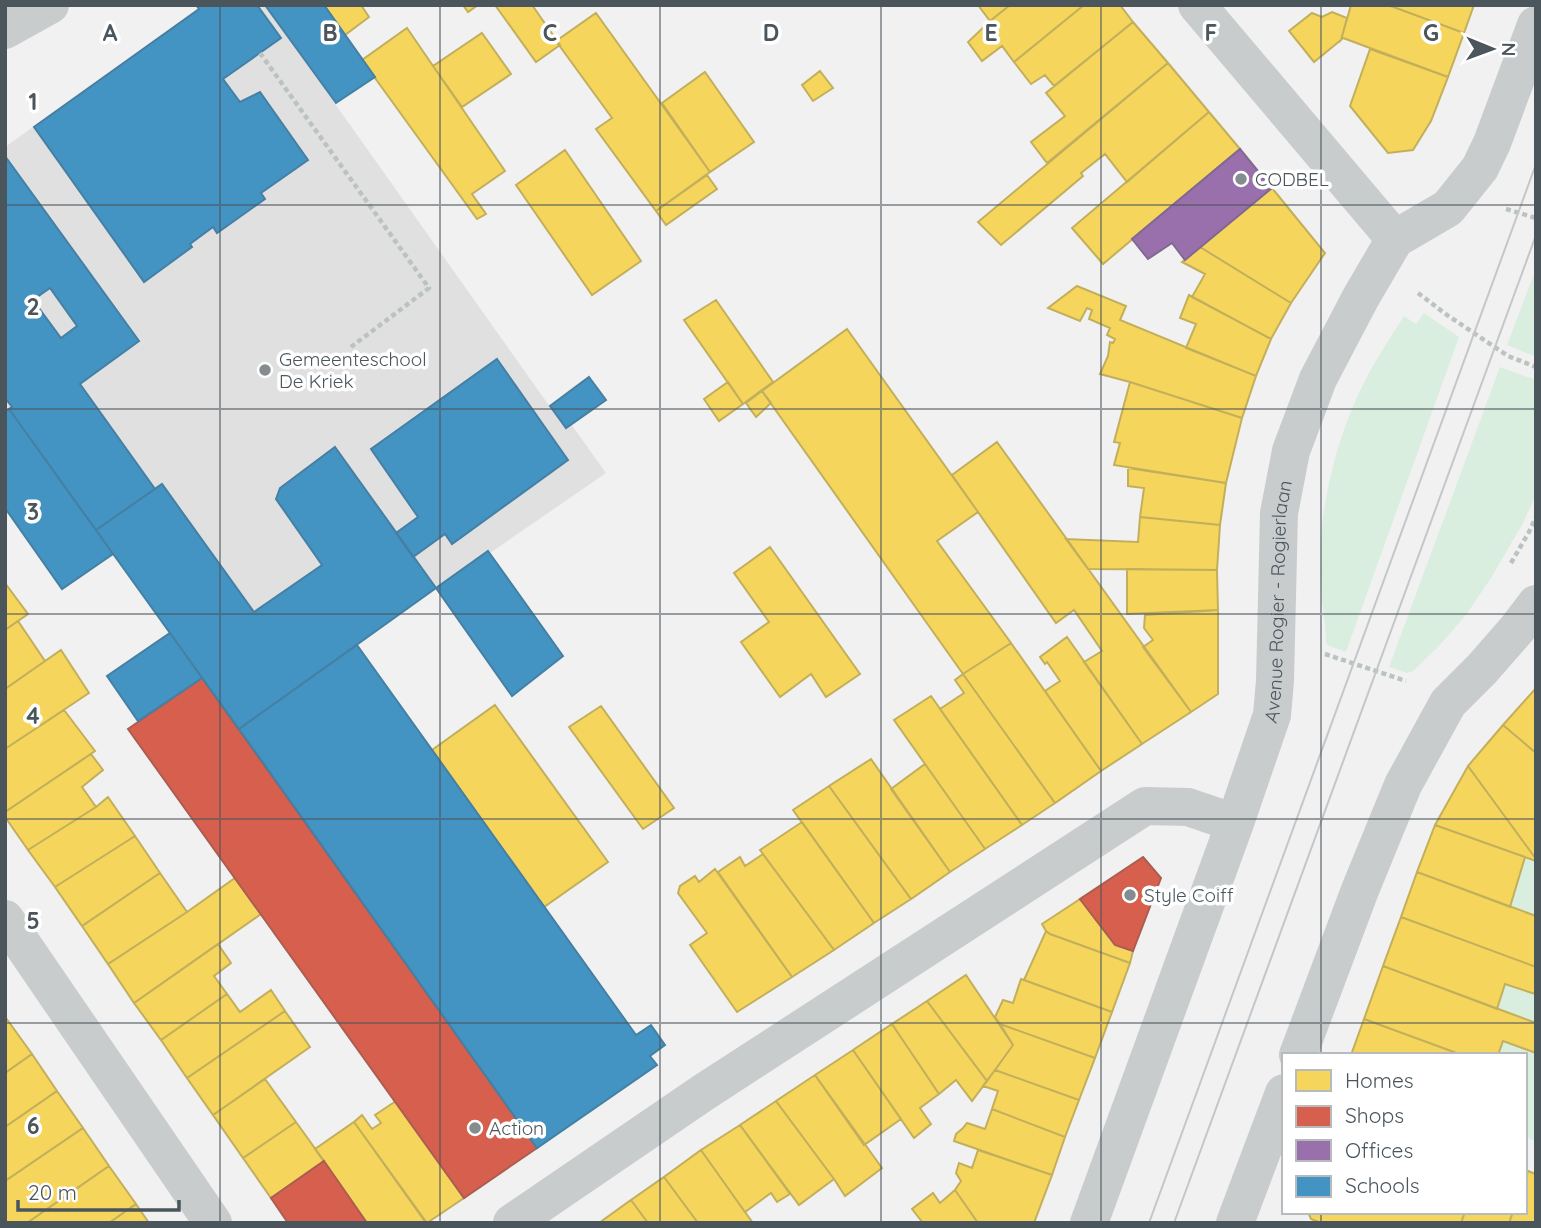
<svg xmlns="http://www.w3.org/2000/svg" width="1541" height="1228" font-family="Quicksand,sans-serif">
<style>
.education{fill:#e0e0e1}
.green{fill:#d9eede}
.homes{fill:#f6d55c;stroke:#c2af5c;stroke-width:2}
.shops{fill:#d6604d;stroke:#ac5d52;stroke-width:2}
.offices{fill:#9970ab;stroke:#816893;stroke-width:2}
.schools{fill:#4393c3;stroke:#4580a4;stroke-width:2;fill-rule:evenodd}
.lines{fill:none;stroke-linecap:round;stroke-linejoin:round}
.path{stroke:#bac3bf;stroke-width:4.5;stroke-dasharray:5 3.5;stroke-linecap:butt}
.minor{stroke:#c9cccd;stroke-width:38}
.tertiary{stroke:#c9cccd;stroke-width:38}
.tram{stroke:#c5c6c8;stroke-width:2}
.grid{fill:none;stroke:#4a555c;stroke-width:2;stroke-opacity:0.55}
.poi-dot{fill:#858c90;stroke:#fff;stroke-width:2.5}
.labels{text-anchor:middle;stroke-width:7;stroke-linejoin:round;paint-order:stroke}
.poi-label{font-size:19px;fill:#4a555c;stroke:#fff;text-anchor:start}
.street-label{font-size:19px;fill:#4a555c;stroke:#fff}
.grid-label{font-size:23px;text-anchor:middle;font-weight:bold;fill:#4a555c;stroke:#fff;stroke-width:7;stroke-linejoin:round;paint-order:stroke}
</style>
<rect width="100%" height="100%" fill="#f2f1f1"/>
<path class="education" d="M196,5h69l300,423 6,-4 35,49 -116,80 -3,-2 -248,178 -234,-325v-257l193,-138z"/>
<path class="green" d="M1536,269v88l-29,-12z
M1424,313l35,24 -113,315 -17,-6 -3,-3c0,-23 -6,-47 -6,-70 -1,-61 13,-123 38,-178 13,-28 30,-54 46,-79l12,8z
M1500,367l36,13v115l-13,28 -32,55 -25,37 -27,31 -26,25 -6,2 -18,-6z
M1525,857l11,4v55l-26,-9z
M1505,984l29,10 2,-3v32l-39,-14z
M1503,1041l33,12v88l-11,-4v-82h-27z"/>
<path class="homes" d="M324,5h37l8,12 -24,18z
M463,5h15l-10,7z
M495,5h37l28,40 -24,17z
M978,5h32l-20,16z
M1010,5h74l-70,57 -12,-16 -20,15 -14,-19 22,-21z
M1084,5h36l13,17 -79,64 -9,-11 -14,9 -17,-22z
M1351,5h37l76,28 -16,44 -105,-39 -2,2z
M1388,5h86l-10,28z
M1332,12l15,6 -6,22 -27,22 -25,-31 23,-18 10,4z
M596,13l114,159 -54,39 -60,-82 16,-11 -56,-77z
M1133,22l35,41 -121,100 -16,-21 34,-26 -19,-23z
M407,28l98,143 -33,23 14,20 -9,5 -115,-159z
M482,33l29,41 -49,33 -29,-41z
M1370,49l78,28 -17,44 -18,29 -25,3 -38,-47z
M1168,63l41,49 -82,70 -22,-28 -24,19 2,3 -82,69 -23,-23z
M820,71l13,17 -20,13 -11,-16z
M705,72l49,70 -44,30 -48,-69z
M1209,112l31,37 -137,115 -31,-36z
M565,150l76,111 -49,34 -76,-110z
M707,175l10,14 -51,36 -10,-14z
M1272,188l53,65 -34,50 -91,-56z
M1200,247l91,56 -20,36 -79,-42 13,-23 -23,-12z
M1077,286l49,20 -6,14 136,56 -14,42 -112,-36 -30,-8 8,-18 2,-14 3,1 2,-4 -8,-4 3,-7 -21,-9 3,-9 -5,-2 -7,13 -32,-13z
M1189,295l82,44 -15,37 -70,-28 10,-24 -16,-6z
M716,300l57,82 -30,22 -59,-84z
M847,329l131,183 -41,29 74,102 -48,31 -201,-283z
M728,382l15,22 -24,17 -15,-22z
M1130,382l112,36 -16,65 -112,-18 6,-22 -6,-1z
M762,391l9,12 -15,14 -10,-14z
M997,442l194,270 -49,32 -58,-82 18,-11 -28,-41 -18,13 -104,-148z
M1128,468l98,15 -6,42 -80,-8 4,-29 -16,-2z
M1140,517l80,8 -3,45 -129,-1 -22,-30 72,3z
M770,547l90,127 -34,23 -15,-23 -31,23 -39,-55 28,-20 -35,-49z
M1127,569l90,1 1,40 -91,4z
M5,583l23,31 -23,16z
M1218,610v84l-27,18 -48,-65 10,-7 -9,-12 1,-13z
M18,621l27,40 -40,28v-59z
M1067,637l75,107 -41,27 -56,-80 15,-10 -13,-19 -2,2 -5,-7z
M1011,643l90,128 -46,32 -92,-129z
M61,650l28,43 -84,56v-60z
M963,674l92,129 -33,22 -82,-116 24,-16 -9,-13z
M1536,688v65l-33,-28z
M931,696l91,129 -37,24 -91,-129z
M495,705l113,157 -64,45 -112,-157z
M601,706l73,102 -31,21 -74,-102z
M64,710l31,41 -90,61v-63z
M1503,725l33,28v106l-68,-93z
M91,754l12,16 -21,17 14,20 -68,43 -23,-33v-5z
M871,759l79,113 -39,27 -82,-113z
M925,764l60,85 -35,23 -59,-83z
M1468,766l68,93v2l-101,-36z
M829,786l82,113 -37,24 -81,-113z
M108,797l27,39 -80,51 -27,-37 68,-43z
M802,822l72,101 -40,27 -74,-100z
M1435,825l90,32 -15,50 -93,-35z
M135,836l25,37 -78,53 -27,-39z
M763,854l71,96 -42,27 -74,-105 22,-15 5,9z
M715,869l77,108 -55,35 -47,-67 17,-12 -29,-40 2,-7 15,-10 4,6z
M1417,872l119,44v51l-135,-50z
M160,873l27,39 -79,52 -26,-38z
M235,878l26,36 -127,89 -26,-39 79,-52z
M1080,899l35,46 18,6 -3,12 -80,-29 -4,-3 -4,-7z
M1401,917l135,50 -1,27 -30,-10 -8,25 -114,-43z
M1046,931l4,3 80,29 -18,49 -88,-32z
M218,944l13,19 -17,13 13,18 -66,46 -27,-37z
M1383,966l153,57v30l-33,-12 -5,14h-36l-98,-36z
M966,975l47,70 -26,36 -60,-80z
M1021,979l91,33 -17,46 -95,-34 -5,-7 8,-17 10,3z
M271,990l14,21 -98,67 -26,-38 66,-46 13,18z
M927,1001l60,80 -15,20 -16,-21 -17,14 -47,-70z
M285,1011l25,36 -97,68 -26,-37z
M6,1018l26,36 -27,19v-54z
M1364,1019l98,36h-111z
M892,1024l47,70 -19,14 11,16 -17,14 -61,-88z
M1000,1024l95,34 -16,42 -84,-30 18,-25z
M853,1050l48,69 -37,26 -49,-70z
M32,1054l25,37 -52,36v-54z
M995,1070l84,30 -14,37 -73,-28 6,-18 -15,-5z
M815,1075l67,93 -37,28 -11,-17 -58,-78z
M265,1079l31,43 -53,36 -30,-43z
M57,1091l26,37 -78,53v-54z
M396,1101l68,97 -37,25 -73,-101 8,-7 10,14 9,-6 -6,-8z
M776,1101l58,78 -35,26 -59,-80z
M992,1109l73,28 -13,38 -98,-34 2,-7 7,-6 4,-5 18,6z
M296,1122l28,39 -53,37 -28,-40z
M354,1122l72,101h-59l-52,-74z
M740,1125l50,69 -13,8 -6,-9 -26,19 -44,-62z
M83,1128l26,38 -82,57h-22v-42z
M701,1150l44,62 8,11h-55l-34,-46z
M978,1150l74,25 -18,48h-56l-23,-33 6,-9 -5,-8 3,-10 13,5z
M109,1166l27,38 -27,19h-82z
M1528,1171l8,3v49h-27l4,-11h12v-32z
M664,1177l34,46h-50l-17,-23z
M955,1190l23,33h-55l-11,-14 21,-16 7,10z
M631,1200l17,23h-49z
M136,1204l13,19h-40z
M1308,1212h157l-4,11h-140l-10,-4z
M1465,1212h48l-4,11h-48z"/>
<path class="shops" d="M202,678l335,470 -73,50 -336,-469z
M1143,857l18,21 -28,73 -18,-6 -35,-46z
M324,1161l43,62h-79l-17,-25z"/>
<path class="offices" d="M1240,149l32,39 -87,72 -13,-17 -24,16 -16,-20z"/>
<path class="schools" d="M196,5h61l24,33 -58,41 17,23 20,-10 48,68 -47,33 4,6 -48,34 -4,-6 -23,17 2,3 -48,35 -110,-155 165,-118z
M265,5h59l51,72 -39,26z
M5,156l134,185 -59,43 75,105 -59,41 -87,-121 3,-2 -7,-9zM50,288l27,38 -16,12 -28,-38z
M497,359l71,101 -116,84 -7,-10 -32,23 -17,-24 22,-16 -47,-68z
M589,377l17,23 -40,28 -16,-22z
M9,409l104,145 -51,35 -57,-81v-96z
M335,447l101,141 -197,141 -143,-199 66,-46 92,128 68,-47 -46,-66 4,-11z
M488,551l75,105 -51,40 -76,-108z
M170,633l32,45 -64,43 -31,-45z
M357,645l279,390 15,-10 14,20 -15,11 7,9 -120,83 -298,-419z"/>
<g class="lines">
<path class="path" d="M260,53l169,235 -78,59
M1506,209l30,9
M1418,293l29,22 61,41 28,11
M1511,563l18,-31 7,-15
M1325,654l81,27"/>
<path class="minor" d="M1197,5l198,234
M5,30l45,-25
M5,919l208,304
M512,1223l192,-131 441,-286 43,1 47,16"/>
<g class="tertiary">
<path d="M1298,1055l62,-165 43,-105 45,-82 34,-34 35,-40 19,-25"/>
<path id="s1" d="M1089,1223l146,-400 37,-108 3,-34 4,-168 12,-62 27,-72 43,-82 34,-58 53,-31 32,-40 12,-25 44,-118"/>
<path d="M1235,1223l49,-130"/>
</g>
<path class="tram" d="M1149,1223l387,-1059
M1174,1223l362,-988"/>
</g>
<path class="grid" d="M220,5v1218M440,5v1218M660,5v1218M881,5v1218M1101,5v1218M1321,5v1050M5,205h1531M5,409h1531M5,614h1531M5,819h1531M5,1023h1531M1321,1212v11"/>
<g class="poi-dot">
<circle cx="1241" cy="179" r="7"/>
<circle cx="265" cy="370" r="7"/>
<circle cx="1130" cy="895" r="7"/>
<circle cx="475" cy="1128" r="7"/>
</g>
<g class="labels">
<g class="poi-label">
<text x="1255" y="186">CODBEL</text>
<text x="279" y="366">Gemeenteschool<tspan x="279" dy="22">De Kriek</tspan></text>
<text x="1144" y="902">Style Coiff</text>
<text x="489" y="1135">Action</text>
</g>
<g class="street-label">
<text dy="7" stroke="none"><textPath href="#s1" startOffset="654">Avenue Rogier - Rogierlaan</textPath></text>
</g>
</g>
<g class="grid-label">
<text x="110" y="41">A</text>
<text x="330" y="41">B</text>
<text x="550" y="41">C</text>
<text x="771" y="41">D</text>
<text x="991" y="41">E</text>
<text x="1211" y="41">F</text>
<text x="1431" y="41">G</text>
<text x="33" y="110">1</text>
<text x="33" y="315">2</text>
<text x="33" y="520">3</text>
<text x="33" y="724">4</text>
<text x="33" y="929">5</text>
<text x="33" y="1134">6</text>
</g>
<rect width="1541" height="1228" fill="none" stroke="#4a555c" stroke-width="14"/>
<rect x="1282" y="1053" width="245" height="161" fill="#ffffff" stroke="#b7bbbe" stroke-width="2"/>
<rect x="1296" y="1070" width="35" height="21" fill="#f6d55c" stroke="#b7bbbe" stroke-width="2"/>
<text x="1345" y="1088" font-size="21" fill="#4a555c">Homes</text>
<rect x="1296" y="1106" width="35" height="21" fill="#d6604d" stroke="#b7bbbe" stroke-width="2"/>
<text x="1345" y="1123" font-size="21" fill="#4a555c">Shops</text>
<rect x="1296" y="1140" width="35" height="21" fill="#9970ab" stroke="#b7bbbe" stroke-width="2"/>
<text x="1345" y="1158" font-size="21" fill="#4a555c">Offices</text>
<rect x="1296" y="1176" width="35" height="21" fill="#4393c3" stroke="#b7bbbe" stroke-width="2"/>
<text x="1345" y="1193" font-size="21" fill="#4a555c">Schools</text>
<g transform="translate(1492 49) rotate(91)" stroke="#ffffff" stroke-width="5" paint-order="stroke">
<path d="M0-5L12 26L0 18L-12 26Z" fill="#4a555c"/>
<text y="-10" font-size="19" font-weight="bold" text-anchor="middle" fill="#4a555c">N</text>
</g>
<path d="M18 1200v10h161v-10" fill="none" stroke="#4a555c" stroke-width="3.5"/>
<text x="28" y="1200" font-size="21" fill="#4a555c" stroke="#ffffff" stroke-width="5" paint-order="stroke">20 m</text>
</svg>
